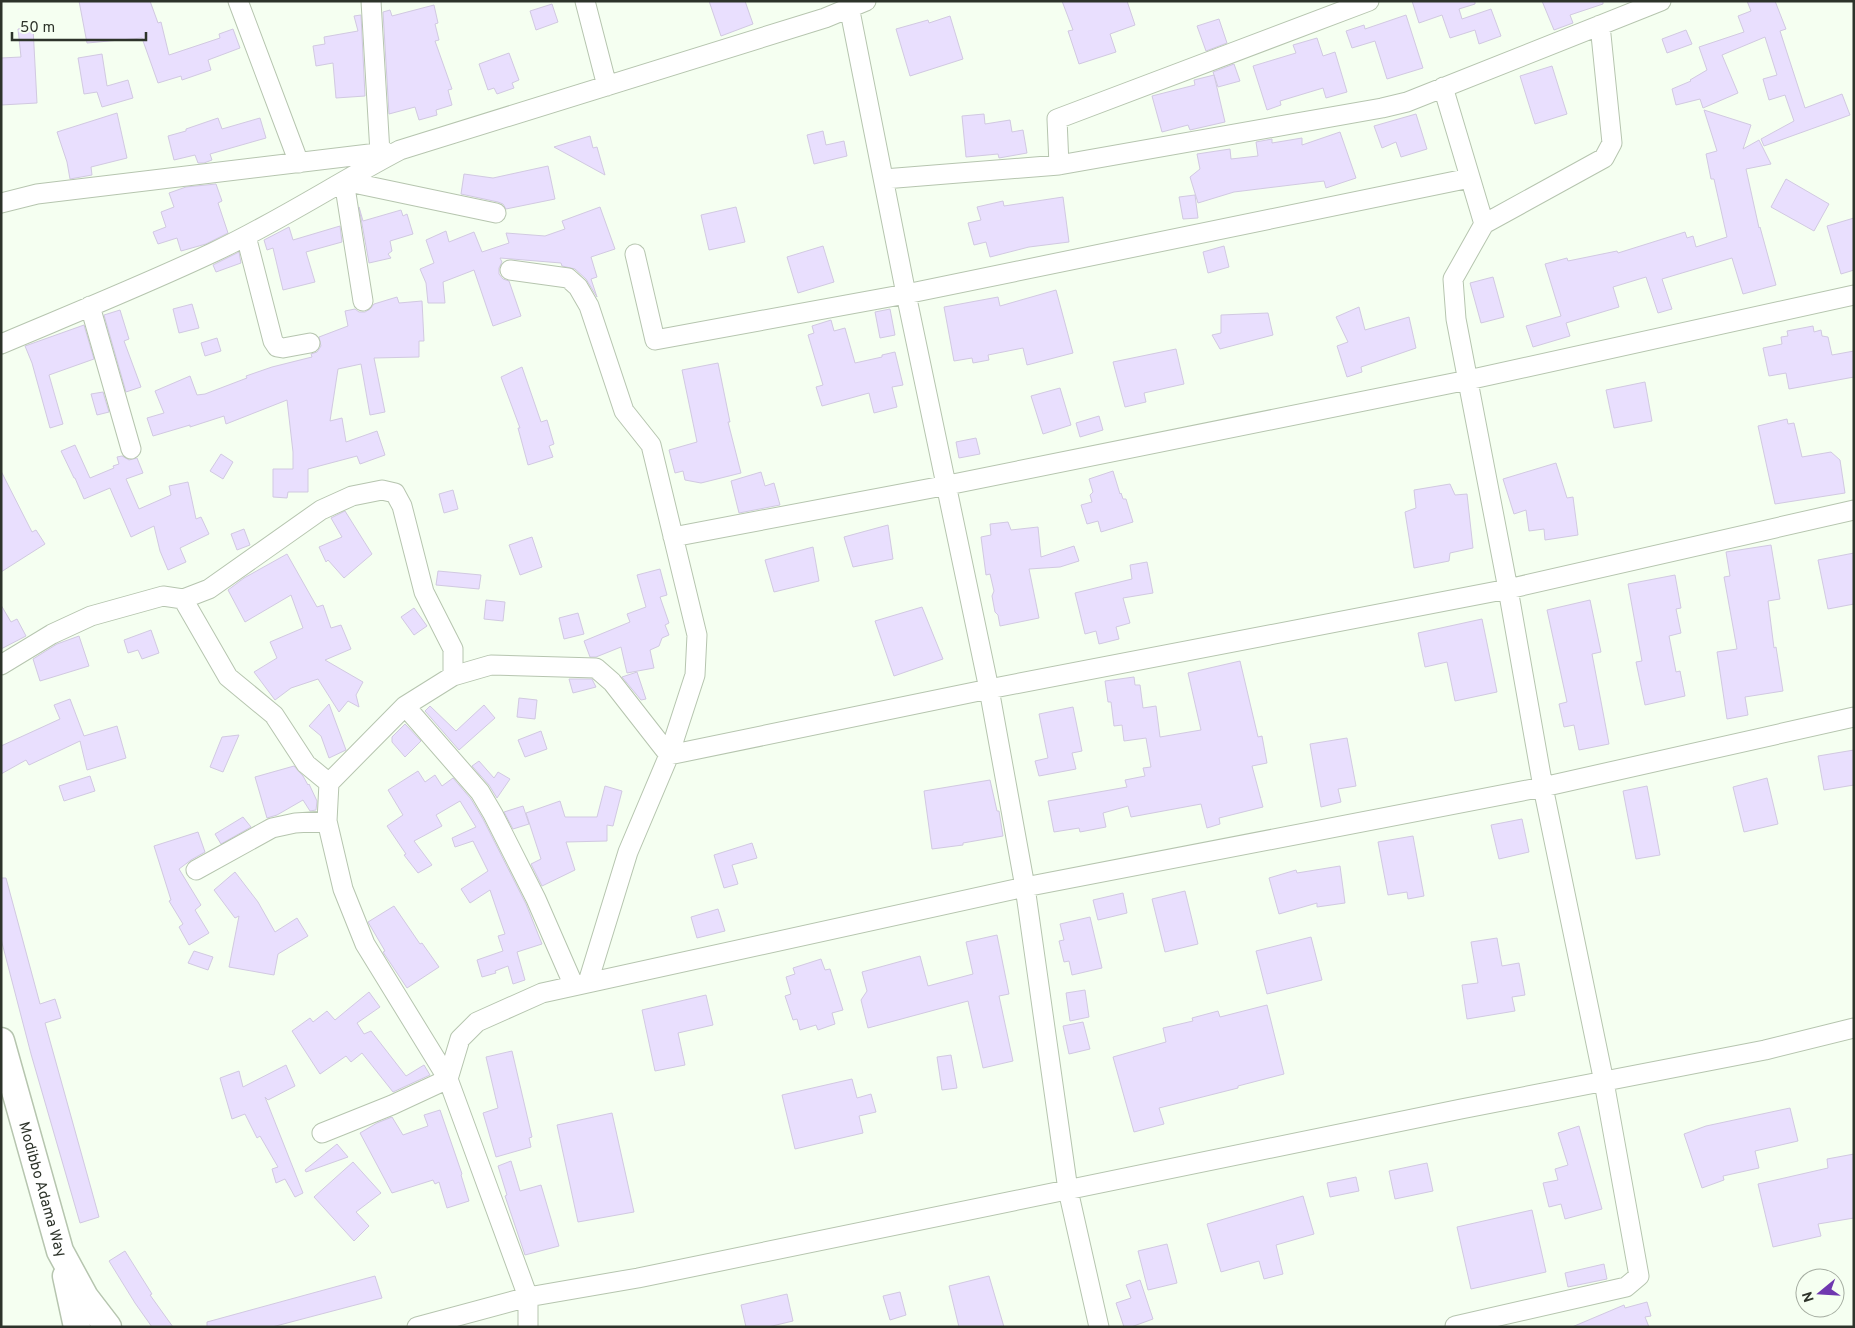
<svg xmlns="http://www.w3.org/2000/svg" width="1855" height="1328" font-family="Overpass,sans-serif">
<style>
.building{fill:#e9dffe;stroke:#d1c9e1}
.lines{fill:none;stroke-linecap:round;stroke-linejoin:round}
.street-casing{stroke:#b6c5af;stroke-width:21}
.secondary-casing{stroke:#b6c5af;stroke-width:29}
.street{stroke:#fff;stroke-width:19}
.secondary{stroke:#fff;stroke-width:26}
.labels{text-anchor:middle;stroke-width:4;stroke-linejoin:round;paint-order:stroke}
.street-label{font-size:15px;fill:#2d332a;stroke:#f5fff1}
</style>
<rect width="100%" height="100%" fill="#f5fff1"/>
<path class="building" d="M79,1h71l8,22 3,-1 8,33 51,-17 -1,-4 14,-5 7,19 -32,12 3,10 -29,10 -1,-4 -23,7 -16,-45 -55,5z
M709,1h36l8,23 -32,12z
M1062,1h65l8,24 -25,9 6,18 -37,12 -11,-33 5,-1z
M1412,1h63v3l-16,5 3,10 29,-10 10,27 -22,8 -4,-14 -25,8 -8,-23 -23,8z
M1542,1h61v3l-33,11 3,8 -19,7z
M1747,1h28l11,28 -6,2 25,77 37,-14 8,21 -86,31 -3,-7 33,-18 -9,-26 -16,5 -6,-21 14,-4 -12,-38 -43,18 16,38 -35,15 -3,-9 -24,6 -4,-16 19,-8 -1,-1 17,-10 -8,-23 45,-15 -6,-16 13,-5z
M552,4l6,18 -22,8 -6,-19z
M434,5l4,18 -3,1 4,16 -4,1 17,48 -4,1 4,15 -16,5 1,5 -18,5 -4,-13 -26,7 -6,-102 7,-2 2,6z
M361,15l4,81 -29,2 -3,-35 -17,3 -3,-20 12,-2 -1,-7 34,-6 -4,-15z
M1406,15l17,53 -36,11 -12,-38 -23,7 -6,-17 18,-6 1,4z
M950,16l13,43 -53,17 -14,-47 32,-9 1,3z
M1219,19l8,24 -21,8 -9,-25z
M33,27l4,76 -36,2v-47l20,-1 -3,-28z
M1686,30l6,14 -25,9 -5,-14z
M1317,38l6,18 12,-4 12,40 -21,6 -3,-10 -43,13 1,4 -14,5 -14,-44 43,-13 -3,-8z
M509,53l10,27 -7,3 2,5 -17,6 -3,-6 -6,2 -9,-26z
M102,54l5,32 21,-6 5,18 -31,9 -5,-15 -13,2 -6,-36z
M1234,64l6,17 -22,6 -5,-15z
M1552,66l15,48 -32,10 -15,-48z
M1214,75l11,47 -35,8 -2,-5 -26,7 -10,-36 43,-11 -1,-5z
M1704,110l47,15 -8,24 16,-9 12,24 -25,5 13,59 1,-1 16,58 -33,9 -11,-36 -70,21 10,30 -14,4 -12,-36 -33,10 6,20 -53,16 4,13 -37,11 -7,-21 35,-10 -16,-52 22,-6 1,3 49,-10 1,2 67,-21 2,6 6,-2 3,11 31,-10 -13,-58h-3l-5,-25 11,-3z
M117,113l10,45 -36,9 1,8 -22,4 -3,-17 -10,-30z
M984,114l1,10 25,-4 2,12 11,-2 4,23 -28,5 -1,-4 -32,3 -4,-41z
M1416,114l11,35 -26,8 -5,-15 -14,6 -8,-22z
M218,118l4,11 38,-11 6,20 -56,16 2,6 -8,3h-6l-3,-8 -21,5 -6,-24 18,-5v-2z
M823,131l3,14 18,-4 3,15 -33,8 -7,-29z
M1340,132l16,46 -30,10 -2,-7 -90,11 -36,11 -8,-26 10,-8 -3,-15 33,-5 1,10 27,-3 -2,-14 16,-3v4l30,-5v7z
M590,136l3,12 4,-1 8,28 -51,-28z
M548,166l7,33 -49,10 -3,-5 -5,-2 -37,-8 3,-20 29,4z
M1786,179l43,25 -15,27 -43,-24z
M216,184l6,17 -4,2 10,30 -22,11 -25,7 -4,-13 -19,6 -5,-12 13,-5 -5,-15 13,-5 -5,-14 17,-6z
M1195,195l3,23 -15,1 -4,-22z
M1063,197l6,45 -40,5 -39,10 -4,-15 -12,3 -6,-22 13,-3 -4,-13 26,-6 1,5z
M359,207l4,14 38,-11 2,6 4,-2 6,20 -23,7 2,10 -4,3 3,4 -22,5z
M600,207l15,42 -24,8 6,20 -6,2 6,18 -11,-18 -11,-10 -13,-3 -1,-3 -61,-5 2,4 -3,6v6l4,5 6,2 12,35 -28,10 -19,-56 -31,12 2,21h-17l-2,-20 -6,-14 14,-6 -8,-23 20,-9 3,11 25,-10 8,20 27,-9 -3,-10 39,3 20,-7 -3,-8z
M736,207l9,35 -36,8 -8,-35z
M1854,218v52l-13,4 -14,-48z
M340,226l2,16 -36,10 9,30 -32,8 -10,-42 -6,2 -3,-10 25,-13 4,13z
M823,246l11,36 -36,11 -11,-36z
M1224,246l5,21 -21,6 -5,-21z
M239,252l2,11 -25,9 -3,-7z
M1493,277l11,40 -23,6 -11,-40z
M1056,290l17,63 -46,12 -4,-17 -35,7 1,5 -16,3 -1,-5 -18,3 -10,-54 54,-10 2,9z
M397,297l2,6 23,-2 2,40h-5v16l-45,1 11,54 -15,3 -9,-51 -23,5 -8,52 12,-3 4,24 31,-11 8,24 -25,9 -3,-8 -49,13v23h-20l-1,6 -14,-1v-28h20v-17l-6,-52 -61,24 -2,-8 -34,11v-2l-37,11 -6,-18 17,-5 -9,-22 35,-15 7,19 8,-1 42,-16 -1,-2 26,-9 40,-10 -1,-3 6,-2 4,-6 -2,-9 29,-11 -3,-15 10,-2 4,3h6l5,-3 4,-5z
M192,304l7,24 -20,5 -6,-24z
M1359,307l6,23 44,-13 7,31 -55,19 1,5 -15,5 -10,-31 11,-4 -12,-25z
M890,309l5,26 -15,3 -5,-26z
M120,310l9,29 -5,2 17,46 -15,5 -22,-77z
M1268,313l5,22 -53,14 -8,-14 9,-2v-18z
M831,320l3,11 11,-3 10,35 27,-6v-2l13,-3 8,33 -11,2 5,20 -23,6 -5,-20 -47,13 -6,-19 7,-2 -15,-50 6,-2 -2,-7z
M84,325l10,34 -45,16 14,49 -13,4 -18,-65 -7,-17z
M1813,326l1,6 7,-2 1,6 6,1 4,18 22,-4v26l-65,12 -3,-16 -17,3 -6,-28 19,-4 -1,-7 7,-1 -1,-5z
M217,338l4,13 -16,5 -4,-13z
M1176,349l8,35 -40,9 2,9 -21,5 -12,-45z
M718,363l12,59h-2l13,51 -40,10 -16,-3 -2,-9 -8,2 -6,-23 28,-8 -15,-72z
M522,367l19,55 6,-2 7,24 -5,2 4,11 -25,8 -10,-37h2l-19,-51z
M1645,382l7,39 -38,7 -8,-38z
M1060,388l11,37 -28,9 -12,-38z
M103,392l6,20 -12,3 -6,-21z
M1099,416l4,14 -23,7 -4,-14z
M1787,419l1,5 6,-1 8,34 29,-5 9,8 5,33 -70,11 -17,-78z
M976,438l4,16 -21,4 -3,-16z
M75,445l15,33 24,-10 -1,-2 6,-2 -2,-7 5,-1 7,4 8,-2 6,15 -17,6 13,30 32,-14 -2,-9 19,-4 8,37 5,-2 8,17 -29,14 6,14 -18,8 -8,-19 -6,-25 -23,11 -21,-49 -26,11 -9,-21h-1l-13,-27z
M221,454l12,8 -10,17 -13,-8z
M1556,463l11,35 6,-1 5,38 -33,5 -1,-11 -15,2 -3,-21 -12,4 -11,-35z
M1,471l31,61 4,-2 9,14 -44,28z
M1113,471l7,23 1,-1 2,6h3l7,23 -32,10 -3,-11 -11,3 -6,-19 11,-3 -2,-7 3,-3 -4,-13z
M761,472l4,14 9,-3 6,22 -41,8 -8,-32z
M1450,484l5,11 12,-1 6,54 -23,5 -1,8 -35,7 -9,-56 11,-4 -2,-18z
M453,490l5,19 -14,4 -5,-19z
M345,511l27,43 -28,24 -16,-18 -2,2 -7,-15 23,-10 -11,-19z
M1008,522l3,8 27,-3 3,30 33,-11 5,15 -19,6 -31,2 10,49 -39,8 -2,-11 -3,-3 -3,-16 2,-5 -4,-17 -4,1 -5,-38 10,-2 -1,-11z
M888,525l5,34 -40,8 -9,-30z
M244,529l6,16 -13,5 -6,-16z
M532,537l10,30 -22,8 -11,-30z
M1771,545l9,54 -12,2 6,47 2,-1 7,44 -38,6 3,18 -21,4 -10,-67 20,-3 -13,-72 6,-1 -4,-24z
M813,547l6,34 -45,11 -9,-32z
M1854,553v51l-26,5 -10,-49z
M287,554l30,53 6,-2 8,23 10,-3 10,24 -26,11 38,22 -7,13 3,12 -11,-6 -9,11 -21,-33 -27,9 -16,12 -21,-28 23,-14 -7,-16 33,-14 -12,-33 -46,27 -17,-32 16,-12z
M1147,562l6,31 -30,5 7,25 -14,4 3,12 -20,5 -3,-13 -11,3 -10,-41 57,-14 -2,-14z
M660,569l7,26 -7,2 9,26 -4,2 4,10 -7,3 -3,8 -9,4 4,18 -27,5 -6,-26 -25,10h-6l-6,-16 46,-19 -3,-8 19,-7 -9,-32z
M438,571l43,4 -2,14 -43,-4z
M1675,575l6,33 -5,1 5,24 -12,3 7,36 4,-1 5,25 -40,9 -9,-43 6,-1 -14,-77z
M486,600l19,2 -2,19 -19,-2z
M1590,600l11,52 -9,2 17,90 -30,6 -5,-25 -10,2 -5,-23 8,-2 -20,-92z
M1,605l10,17 6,-3 9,17 -25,13z
M922,607l21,52 -49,17 -19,-55z
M414,608l13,18 -13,9 -13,-18z
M578,613l6,21 -20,5 -5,-21z
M1482,619l15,73 -42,9 -8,-39 -22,5 -7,-34z
M151,630l8,23 -17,6 -4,-9 -10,3 -4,-13z
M79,636l10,30 -49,15 -7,-22 24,-15z
M1240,661l18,76 4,-1 5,27 -15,3 11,41 -44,11 1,6 -13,4 -6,-24 -70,13 -3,-11 -25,7 3,14 -26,5 -1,-4 -25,4 -6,-31 79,-14 -2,-7 20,-4 -2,-8 8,-1 -5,-29 -22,3 -2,-16 -8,1 -3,-24h-3l-3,-21 29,-4 1,8h5l3,23 13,-2 4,31 41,-7 -13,-57z
M637,672l9,27 -5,1 -19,-23z
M569,679h23l4,8 -23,6z
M519,698l18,2 -2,19 -18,-2z
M70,699l14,37 33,-10 9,32 -39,12 -7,-29 -51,24 -3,-5 -25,14v-28l59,-27 -6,-14z
M329,704l17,46 -17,8 -8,-22 -12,-10z
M484,705l11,13 -36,32 -34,-39 5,-5 26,25z
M1073,707l9,44 -10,2 4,16 -37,7 -4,-15 13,-3 -9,-44z
M405,724l16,17 -16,16 -13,-15v-5z
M541,731l6,18 -22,8 -7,-17z
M239,735l-16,37 -13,-5 12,-30z
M1347,738l9,48 -18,3 3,13 -20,5 -11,-63z
M1854,750v35l-30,5 -6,-34z
M479,761l15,17 4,-6 12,7 -13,19 -8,-13 -17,-19z
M294,766l9,10 5,9 1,-1 8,17 -1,9 -6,1 -7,-11 -26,15 -10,3 -12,-41z
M418,771l7,11 10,-7 7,11 11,-8 18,21 12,20 43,85 16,40 -25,8 8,28 -12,4 -5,-18 -13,5 1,2 -14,4 -5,-17 26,-9 -5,-15 7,-2 -15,-44 -20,13 -9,-14 27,-18 -15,-30 -18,6 -3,-9 24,-11 -16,-26 -24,14 6,11 -28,15 18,24 -14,8 -14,-18 2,-1 -19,-28 16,-11 -15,-25z
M90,776l5,15 -31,10 -5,-15z
M1767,778l11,46 -34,8 -11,-45z
M990,780l7,31h2l4,25 -40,7v2l-31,4 -8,-58z
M605,786l17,5 -9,35 -6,-1v16l-41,1 9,28 -33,16 -11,-22 10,-5 -15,-46 34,-12 5,16h32z
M1647,786l13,69 -24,4 -13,-68z
M523,806l6,18 -16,5 -9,-17z
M243,817l8,10 -30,17 -6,-10z
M1522,819l7,33 -30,7 -8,-34z
M198,832l7,20 -14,8 -12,9 22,36 -6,5 14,23 -20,12 -10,-18 4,-3 -14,-23 2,-1 -17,-54z
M1413,836l11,60 -16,3 -1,-7 -19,3 -10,-53z
M752,843l5,15 -25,7 6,19 -14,4 -10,-33z
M1340,866l5,37 -28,4v-4l-38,11 -10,-36 27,-8 1,3z
M235,872l23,30 17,30 22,-14 11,18 -30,18 -4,21 -45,-8 10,-51 -4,2 -21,-28z
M1,878h5l34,126 15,-5 6,19 -16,5 54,194 -19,6 -49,-169 -30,-115z
M1185,891l13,53 -33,8 -13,-53z
M1123,893l4,20 -29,7 -5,-20z
M394,906l26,38 2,-1 17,24 -32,21 -24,-36 2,-1 -17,-29z
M718,909l7,22 -28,7 -6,-21z
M1090,917l12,51 -30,7 -3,-14 -5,1 -5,-21 5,-1 -4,-16z
M997,935l12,59 -10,2 14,65 -30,7 -15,-67 -100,27 -7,-28 6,-9 -5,-19 58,-16 8,30 45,-12 -7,-32z
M1311,937l11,43 -55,14 -11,-43z
M1497,938l5,28 17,-3 6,32 -13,2 3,14 -48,8 -5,-34 16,-2 -7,-41z
M194,951l19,6 -5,13 -20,-7z
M821,959l4,11 5,-1 13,41 -11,3 3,11 -17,6 -2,-5 -16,5 -3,-11 -4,1 -8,-24 6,-2 -5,-17 9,-3 -2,-6z
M1085,990l4,27 -19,4 -4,-28z
M369,992l11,15 -23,16 7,11 7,-3 35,45 18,-11 6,10 -37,17 -31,-39 -11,9 -5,-6 -26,18 -28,-43 18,-13 3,4 14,-11 8,9z
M706,995l7,30 -35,8 7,32 -30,6 -13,-61z
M1267,1005l17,69 -46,12v2l-79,20 5,16 -30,8 -21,-75 53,-15 -3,-14 30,-7 -1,-3 26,-7 2,6z
M1083,1022l7,27 -21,5 -6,-28z
M512,1051l20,86 -3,1 2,9 -35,10 -13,-44 15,-5 -12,-51z
M951,1055l6,33 -15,2 -5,-33z
M286,1065l9,21 -27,14 -3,-3 38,96 -8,4 -10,-18 -9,4 -4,-14 6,-2 -18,-31 -3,2 -12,-24 -13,5 -12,-41 19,-7 4,16z
M852,1079l5,19 14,-4 5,18 -17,4 4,17 -68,16 -13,-54z
M1790,1108l8,33 -43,10 4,17 -36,8 1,4 -22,8 -18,-54 22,-8z
M440,1110l22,64 -1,1 8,26 -22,7 -8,-26 -4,2 -2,-4 -41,13 -32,-60 17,-10 15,-6 11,18 25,-9 -4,-11z
M612,1113l22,99 -56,10 -21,-97z
M1579,1126l23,83 -37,10 -4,-15 -12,3 -6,-24 15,-3 -3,-11 13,-4 -10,-32z
M337,1144l11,13 -42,15 -1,-2z
M1854,1154v64l-36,6 3,12 -48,11 -15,-63 70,-16 -1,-9z
M511,1161l9,30 21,-6 18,61 -34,9 -20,-59 2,-1 -9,-29z
M353,1162l28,31 -25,19 13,14 -15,15 -40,-44z
M1427,1163l6,28 -38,8 -6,-28z
M1356,1177l3,14 -29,6 -3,-14z
M1303,1196l11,38 -38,11 7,29 -19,5 -5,-18 -38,11 -14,-48z
M1532,1210l14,62 -75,17 -14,-62z
M1167,1244l10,39 -29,7 -10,-39z
M125,1251l27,43 -2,1 23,32h-21l-17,-24 -26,-42z
M1604,1264l3,15 -39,8 -3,-14z
M375,1276l7,22 -110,29h-65v-5z
M989,1276l15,51h-45l-10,-41z
M1140,1280l13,39 -22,8h-7l-8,-24 15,-5 -5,-13z
M900,1292l6,23 -16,5 -7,-24z
M787,1294l6,27 -25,6h-22l-5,-22z
M1647,1302l4,14 -6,1 4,10h-77l52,-22 1,3z"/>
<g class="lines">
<defs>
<path id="street" d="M238,1l61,162
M371,1l9,152
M585,1l22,85
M848,1l58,293 83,395 36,198 43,303 31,137
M1443,87l41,137 -31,55 3,40 52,270 35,198 61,295 35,194 -13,11 -171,39
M1059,165l-2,-46 312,-118
M884,179l175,-14 323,-57 25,-6 254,-101
M1,203l36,-9 349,-42
M1484,224l120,-66 8,-15 -12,-118
M246,236l27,105 4,6 6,1 27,-5
M635,254l20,86 251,-46 564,-116
M510,270l58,8 10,9 11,19 35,105 27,34 46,190 -2,40 -26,80 -41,97 -40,130
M363,301l-19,-120 152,32
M90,306l41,143
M1,344c71,-30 143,-59 213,-92 64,-30 123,-69 186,-102l425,-132 41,-17
M673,537l275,-52 520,-105 386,-85
M183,599l45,78 46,38 32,49 23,19
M1,665l51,-31 39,-18 72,-20 20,3 26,-10 112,-79 31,-14 30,-6 13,3 7,13 22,86 29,57v27
M405,706l75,86 13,22 43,85 38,87
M196,870l76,-42 23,-5 32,-2
M322,1133l70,-28 56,-26 12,-40 17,-17 65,-29 483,-106 518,-100 311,-70
M417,1327l111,-30 110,-19 823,-169 304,-59 89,-22
M528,1327v-30l-80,-218 -83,-135 -22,-55 -16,-68 2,-38 76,-77 48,-30 38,-11 105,3 16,14 57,73 320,-66 519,-100 346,-79"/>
<g id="secondary">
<path id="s1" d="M1,1041l59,210 25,46 23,30"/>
<path d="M66,1276l11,51"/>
</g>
</defs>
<use href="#street" class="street-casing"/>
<use href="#secondary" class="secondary-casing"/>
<use href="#street" class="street"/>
<use href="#secondary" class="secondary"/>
</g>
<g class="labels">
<g class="street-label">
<text dy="5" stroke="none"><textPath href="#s1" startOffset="154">Modibbo Adama Way</textPath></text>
</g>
</g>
<rect width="1855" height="1328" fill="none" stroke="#2d332a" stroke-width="5"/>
<g transform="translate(1820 1293) rotate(252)"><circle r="24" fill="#f5fff1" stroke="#a5ada1"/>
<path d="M0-4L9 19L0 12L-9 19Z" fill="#6f38af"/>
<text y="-8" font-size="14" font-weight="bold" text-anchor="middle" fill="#2d332a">N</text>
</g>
<path d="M12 32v8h134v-8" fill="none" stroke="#2d332a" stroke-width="2.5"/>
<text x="20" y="32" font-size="15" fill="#2d332a" stroke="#f5fff1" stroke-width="4" paint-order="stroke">50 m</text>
</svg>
